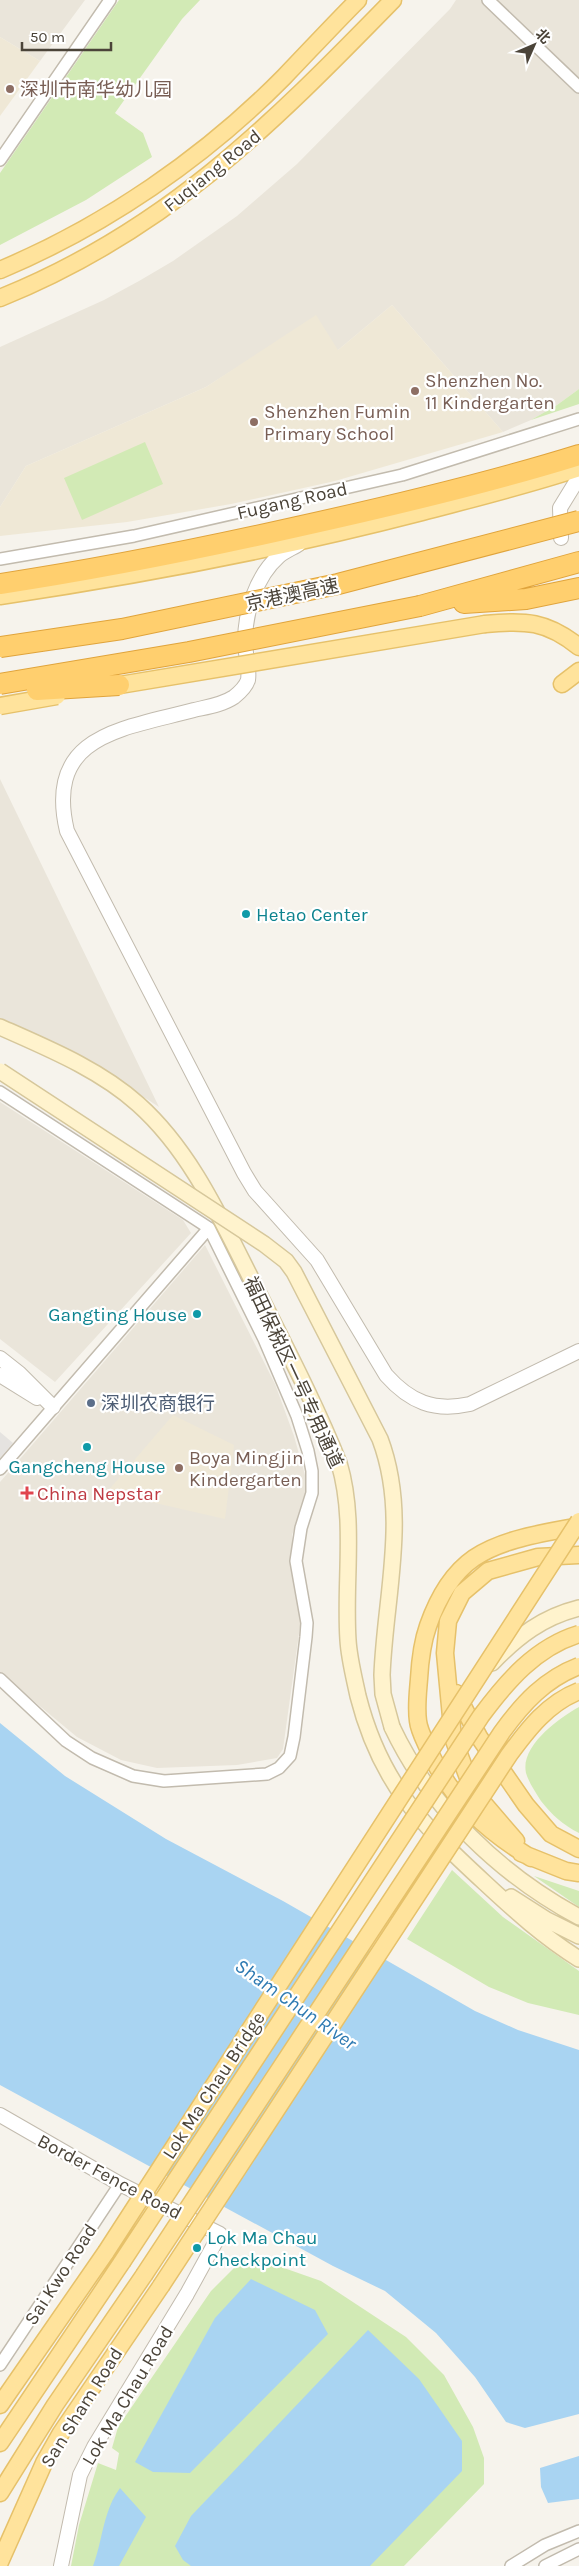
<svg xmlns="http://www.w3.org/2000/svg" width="579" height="2566" font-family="Karla,'Noto Sans SC',sans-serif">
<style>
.residential{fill:#eae5da}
.education{fill:#efe8d6}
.green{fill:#d2eab5}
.parking{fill:#e5e3e0}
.water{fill:#a9d4f2}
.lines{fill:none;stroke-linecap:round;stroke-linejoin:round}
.minor-casing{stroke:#c2bbae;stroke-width:14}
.tertiary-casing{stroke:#c2bbae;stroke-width:16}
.secondary-casing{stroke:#d6c79b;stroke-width:18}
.primary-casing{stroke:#e6c16a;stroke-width:19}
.motorway-casing{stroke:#e0a43c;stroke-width:22}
.minor{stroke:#fff;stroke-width:11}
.tertiary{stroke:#fff;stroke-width:14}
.secondary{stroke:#fff3cd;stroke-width:15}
.primary{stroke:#ffe39c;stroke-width:16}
.motorway{stroke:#ffcf6e;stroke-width:20}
.secondary-bridge-casing{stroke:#d6c79b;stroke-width:18;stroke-linecap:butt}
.primary-bridge-casing{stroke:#e6c16a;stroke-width:19;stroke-linecap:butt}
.motorway-bridge-casing{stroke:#e0a43c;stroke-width:22;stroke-linecap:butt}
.secondary-bridge{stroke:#fff3cd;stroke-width:15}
.primary-bridge{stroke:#ffe39c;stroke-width:16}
.motorway-bridge{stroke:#ffcf6e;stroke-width:20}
.education-dot{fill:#8d6e63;stroke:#fff;stroke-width:2}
.culture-dot{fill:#0f9aa8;stroke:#fff;stroke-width:2}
.service-dot{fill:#5c6f8a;stroke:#fff;stroke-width:2}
.health-dot{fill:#e0444e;stroke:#fff;stroke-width:2}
.labels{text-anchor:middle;stroke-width:4.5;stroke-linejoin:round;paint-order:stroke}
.education-label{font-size:19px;fill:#785e54;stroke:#fff;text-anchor:start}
.street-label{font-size:19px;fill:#4b4439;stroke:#fff}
.culture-label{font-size:19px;fill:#0d838f;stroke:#fff;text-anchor:start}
.service-label{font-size:19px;fill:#4e5e75;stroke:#fff;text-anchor:start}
.health-label{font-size:19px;fill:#be3a42;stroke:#fff;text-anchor:start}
.water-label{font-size:20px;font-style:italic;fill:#2e7ab2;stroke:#fff}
</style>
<rect width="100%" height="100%" fill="#f6f3ec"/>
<path class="residential" d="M0,0h85l-45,61 -40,-24z
M456,0h123v389l-22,16 -26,15 -28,12 -111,-127 -54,45 -102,18 -30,19 -180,79 -26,41v-160l104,-47 35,-19 34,-20 64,-45 60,-52 153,-155z
M0,779l159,328 -79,-52 -80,-37z
M0,1102l183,118 8,13 -136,149 -55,-43z
M205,1245l70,139 19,52 11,39 1,22 -14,38v35l9,49 -18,130 -6,9 -40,7 -80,3 -36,-8 -44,-23 -77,-64v-191z"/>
<path class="education" d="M0,37l40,24 -40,55z
M392,305l111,127 -168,49 -104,23 -104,18 -127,14v-29l26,-41 180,-79 110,-72 22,35z
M173,1415l61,30 -9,74 -118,-27z"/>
<path class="green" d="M119,0h81l-18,19 -67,94 28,20 9,24 -66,43 -86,45v-72z
M579,389v15l-48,16 26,-15z
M145,442l18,42 -81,36 -18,-42z
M579,1707v126c-16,-8 -27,-18 -38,-32 -5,-8 -12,-18 -15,-28 -6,-27 33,-55 53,-66z
M452,1870l51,47 76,54v44l-51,-12 -39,-16 -82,-48z
M534,1876l45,15v16z
M247,2255l74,26 85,56 38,38 29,52 11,31v26l-80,82h-333l8,-41 19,-62 18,7 3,-17 -7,-5 6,-21 93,-136z"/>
<path class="parking" d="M0,1432l13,11 -13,15z"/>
<path class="water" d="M0,1723l65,53 101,63 117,62 192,110 43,19 61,20v364l-54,14 -19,-6 -31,-45 -39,-44 -51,-42 -52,-25 -333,-181z
M251,2279l64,31 13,24 -138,139 -37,-1 -18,-10 80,-144z
M368,2330l51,49 43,62v30l-92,95h-179l-8,-6 -8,-14 16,-30z
M579,2456v43l-31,4 -7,-16 -1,-19z
M120,2488l26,29 -27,49h-26c10,-27 10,-55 27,-78z"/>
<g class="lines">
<defs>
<path id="minor" d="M488,0l91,87
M0,160l110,-160
M0,559l134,-23 268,-61 177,-56
M0,1092l209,136 55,111 33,77 11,35 4,20v22l-11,35 -5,33 11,62 -1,14 -12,100 -4,19 -11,12 -12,6 -103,7 -31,-5 -41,-18 -26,-17 -66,-62
M0,1469l209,-241
M0,2365l120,-181
M511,2566l34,-21 34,-14
M545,2566l34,-17"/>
<path id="tertiary" d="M561,538l-1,-30 19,-31
M299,544c-6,4 -14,7 -20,12 -23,20 -34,56 -34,86 0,12 5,26 3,38 -2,6 -9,13 -14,17 -12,8 -27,10 -40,13 -70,19 -150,24 -127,121l177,342 11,18 62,69 69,115c24,27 48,37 84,29l109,-53
M0,1358l19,15 34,34
M0,1375l37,23
M0,2115l120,69 100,50 -33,60 -93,153 -14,28 -19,91"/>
<path id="secondary" d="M0,1027c47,21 99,42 138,77 55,49 85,120 118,184 29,58 59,115 83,175 17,57 5,118 9,177 1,18 6,37 10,56 22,87 63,128 127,187 29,27 60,55 94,76
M492,1663c26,-27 51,-46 87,-55
M392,1727c38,81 109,148 187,190
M511,1897l36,23 32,16"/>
<path id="primary" d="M0,270c105,-44 204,-112 284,-193 25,-26 49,-52 74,-77
M0,298c166,-67 270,-172 393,-298
M0,596c142,-21 283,-48 422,-84 53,-14 106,-27 157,-44
M485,624c40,-4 62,-3 94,23
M562,684l17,-13
M456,1693l23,44 47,68 25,29 28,15
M516,1841l-43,-50 -20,-53 -8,-85 3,-32 14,-28 26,-22 50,-14 41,-2
M521,1853l45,18 13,2
M531,1858c-44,-27 -79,-58 -101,-105 -4,-10 -11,-22 -12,-32 -2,-14 0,-29 1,-42 1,-18 3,-36 9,-53 9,-26 23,-52 46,-68 30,-20 71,-25 105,-32
M0,2405l106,-153
M0,2443l122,-181
M0,2493l55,-88 89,-130
M0,2562l44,-99 17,-30 100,-147"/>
<path id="motorway" d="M0,584c100,-15 199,-35 297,-57 95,-21 189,-43 282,-72
M464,603l62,-4 53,-11
M420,606l159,-44"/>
</defs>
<use href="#minor" class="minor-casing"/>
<use href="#tertiary" class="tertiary-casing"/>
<use href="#secondary" class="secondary-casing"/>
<use href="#primary" class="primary-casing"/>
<use href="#motorway" class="motorway-casing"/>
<use href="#minor" class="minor"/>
<use href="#tertiary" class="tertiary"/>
<use href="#secondary" class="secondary"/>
<use href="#primary" class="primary"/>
<use href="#motorway" class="motorway"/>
<defs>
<path id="secondary-bridge" d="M0,1071l264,173 22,17 8,11 86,167c29,77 5,156 2,236l1,19 9,33"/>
<path id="primary-bridge" d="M108,687l377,-63
M0,706l57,-10
M106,2252l473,-731
M122,2262l359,-546c26,-35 55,-69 98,-82
M144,2275l358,-543c21,-29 43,-53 77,-66
M161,2286l348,-531c19,-26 39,-52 70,-64"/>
<path id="motorway-bridge" d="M0,647l122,-18 216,-45 241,-63
M0,684l189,-32 231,-46
M37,690l82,-5"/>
</defs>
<use href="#secondary-bridge" class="secondary-bridge-casing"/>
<use href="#primary-bridge" class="primary-bridge-casing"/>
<use href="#motorway-bridge" class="motorway-bridge-casing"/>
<use href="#secondary-bridge" class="secondary-bridge"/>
<use href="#primary-bridge" class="primary-bridge"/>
<use href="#motorway-bridge" class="motorway-bridge"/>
</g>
<g class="education-dot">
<circle cx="10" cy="89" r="5"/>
<circle cx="415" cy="391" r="5"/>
<circle cx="254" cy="422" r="5"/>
<circle cx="179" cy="1468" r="5"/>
</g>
<g class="culture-dot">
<circle cx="246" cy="914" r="5"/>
<circle cx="197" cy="1314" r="5"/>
<circle cx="87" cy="1447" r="5"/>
<circle cx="197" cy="2248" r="5"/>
</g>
<circle class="service-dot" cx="91" cy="1403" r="5"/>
<path class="health-dot" d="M24.5 1485.5h5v5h5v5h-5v5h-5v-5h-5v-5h5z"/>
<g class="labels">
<g class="education-label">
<text x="20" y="96">深圳市南华幼儿园</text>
<text x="425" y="387">Shenzhen No.<tspan x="425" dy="22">11 Kindergarten</tspan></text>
<text x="264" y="418">Shenzhen Fumin<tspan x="264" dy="22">Primary School</tspan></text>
<text x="189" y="1464">Boya Mingjin<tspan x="189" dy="22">Kindergarten</tspan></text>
</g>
<g class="street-label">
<text transform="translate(212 170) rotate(-39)" y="7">Fuqiang Road</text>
<text transform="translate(292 500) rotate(-13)" y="7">Fugang Road</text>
<text transform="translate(292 594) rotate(-12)" y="7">京港澳高速</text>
<text transform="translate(294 1372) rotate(65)" y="7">福田保税区一号专用通道</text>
<text transform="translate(213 2085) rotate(-57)" y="7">Lok Ma Chau Bridge</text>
<text transform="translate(110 2176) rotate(28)" y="7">Border Fence Road</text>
<text transform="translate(60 2274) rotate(-57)" y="7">Sai Kwo Road</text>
<text transform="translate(127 2395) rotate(-59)" y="7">Lok Ma Chau Road</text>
<text transform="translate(81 2407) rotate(-58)" y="7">San Sham Road</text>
</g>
<g class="culture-label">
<text x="256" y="921">Hetao Center</text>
<text x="187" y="1321" text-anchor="end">Gangting House</text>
<text x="87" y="1473" text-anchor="middle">Gangcheng House</text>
<text x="207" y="2244">Lok Ma Chau<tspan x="207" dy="22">Checkpoint</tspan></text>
</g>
<g class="service-label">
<text x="101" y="1410">深圳农商银行</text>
</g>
<g class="health-label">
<text x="37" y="1500">China Nepstar</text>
</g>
<g class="water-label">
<text transform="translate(296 2004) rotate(35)" y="7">Sham Chun River</text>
</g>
</g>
<g transform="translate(534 45) rotate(45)" stroke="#ffffff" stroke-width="4" paint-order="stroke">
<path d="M0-4L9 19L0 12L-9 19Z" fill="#4b4439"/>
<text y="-8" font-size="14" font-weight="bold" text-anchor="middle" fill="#4b4439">北</text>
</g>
<path d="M22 42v8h89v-8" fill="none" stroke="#4b4439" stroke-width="2.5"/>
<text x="30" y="42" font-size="15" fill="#4b4439" stroke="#ffffff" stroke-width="4" paint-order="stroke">50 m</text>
</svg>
